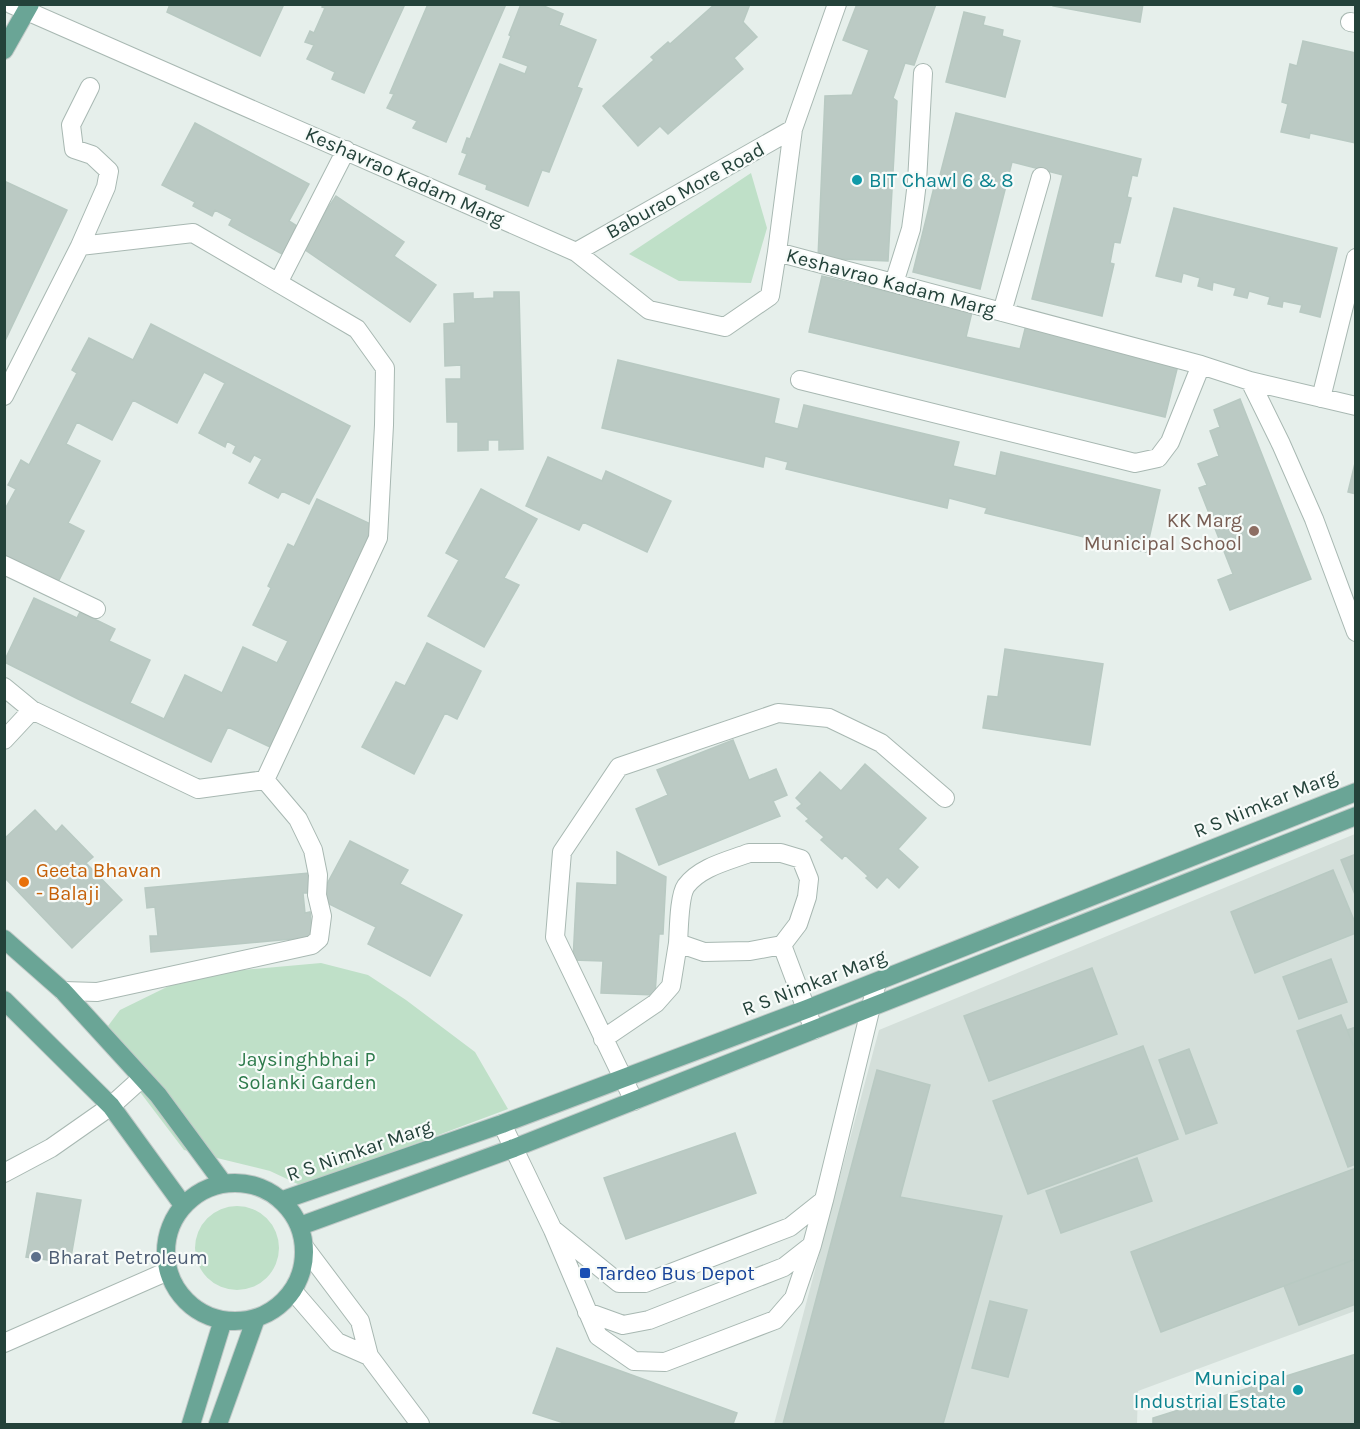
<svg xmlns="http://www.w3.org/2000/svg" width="1360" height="1429" font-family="Karla,sans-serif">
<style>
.built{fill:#d4dfda}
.green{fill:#bfe0c8}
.building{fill:#bbcac4;stroke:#b8c9c2;stroke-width:1.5}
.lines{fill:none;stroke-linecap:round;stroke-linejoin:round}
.minor-casing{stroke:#a8b8b2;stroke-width:20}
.major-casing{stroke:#c2cac8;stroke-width:20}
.minor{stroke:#fff;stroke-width:18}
.major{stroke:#6aa596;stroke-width:18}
.culture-dot{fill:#0f9aa8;stroke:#f7fbf9;stroke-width:2}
.education-dot{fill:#8d6e63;stroke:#f7fbf9;stroke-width:2}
.food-dot{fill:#e8710a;stroke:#f7fbf9;stroke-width:2}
.service-dot{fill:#5c6f8a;stroke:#f7fbf9;stroke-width:2}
.transit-dot{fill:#1a4fb4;stroke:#f7fbf9;stroke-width:2}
.labels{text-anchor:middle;stroke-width:4.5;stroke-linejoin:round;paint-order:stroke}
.street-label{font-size:20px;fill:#24423a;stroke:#f7fbf9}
.culture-label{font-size:20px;fill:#0d838f;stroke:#f7fbf9;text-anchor:start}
.education-label{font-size:20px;fill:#785e54;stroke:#f7fbf9;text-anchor:end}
.food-label{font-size:20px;fill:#c56008;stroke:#f7fbf9;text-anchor:start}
.park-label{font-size:20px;fill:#2d7a4b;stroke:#f7fbf9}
.service-label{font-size:20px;fill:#4e5e75;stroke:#f7fbf9;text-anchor:start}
.transit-label{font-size:20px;fill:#164399;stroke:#f7fbf9;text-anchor:start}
</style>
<rect width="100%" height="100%" fill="#e6efeb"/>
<path class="built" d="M1355,834v477l-217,80 -1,33h-363l105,-394z"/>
<path class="green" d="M751,173l16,55 -16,55 -72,-2 -50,-27z
M321,963l47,12 38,25 69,52 33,57 -206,77 -32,-15 -86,-21 -85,-112 21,-28 53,-26 69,-14z
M195 1248a42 42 0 1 1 84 0a42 42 0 1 1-84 0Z"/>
<path class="building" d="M170,4h114l-24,52 -93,-44z
M323,4h82l-41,89 -32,-14 3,-7 -28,-13 7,-14 -9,-3 5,-11 4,2 11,-25 -3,-1z
M428,4h78l-60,138 -33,-14 4,-7 -30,-13 7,-14 -4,-1z
M521,4h18l24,10 -4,11 37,15 -19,47 5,2 -33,83 -7,-2 -14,36 -42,-17 1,-4 -28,-11 8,-20 -5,-2 5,-14 3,1 30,-75 25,10 3,-8 -25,-9 8,-21 -2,-1z
M715,4h35l-7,18 14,15 -23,21 9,11 -75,65 -8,-8 -22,20 -35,-40 51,-46 -3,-3 17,-15 2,2z
M857,4h79l-22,61 -9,-2 -12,35 4,3 -9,160 -70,-3 7,-162 27,-1 17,-45 -26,-10z
M1053,4h90l-3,18 -87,-16z
M964,12l21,5 -2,8 20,5 -1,6 18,5 -15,56 -59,-15z
M1303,41l53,12v90l-46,-10 -1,5 -28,-6 7,-28 -6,-2 8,-38 7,2z
M956,113l185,46 -4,17 -5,-1 -5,22 4,1 -11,45 -6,-1 -4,21 4,1 -12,52 -70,-17 31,-124 -51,-13 -32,127 -67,-17 23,-93h3z
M195,123l114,61 -20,37 8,5 -15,28 -53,-29 3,-6 -17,-9 -3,6 -19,-10 2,-4 -33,-17z
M4,181l63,29 -63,133z
M336,196l68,46 -10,14 42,29 -26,37 -109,-75z
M1174,208l163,40 -17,69 -20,-5 2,-7 -19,-4 -1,6 -14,-3 2,-7 -21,-6 -2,7 -13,-3 2,-7 -23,-6 -1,8 -14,-4 2,-8 -17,-5 -2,9 -25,-6z
M822,276l150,36 -6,25 54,12 6,-24 153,36 -14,56 -356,-85z
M494,292h25l4,157 -24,1v-10h-11v10l-30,1v-29h-11l-1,-43h15v-14l-16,1 -1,-42 11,-1 -1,-29 19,-1v6l21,-1z
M151,324l199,102 -41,78 -27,-13 -4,7 -29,-15 13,-24 -8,-4 -4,7 -17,-9 3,-7 -9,-5 -2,6 -26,-14 26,-50 -21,-11 -27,51 -44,-23 -21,40 -35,-18 -11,22 34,17 -32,62 16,8 -26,51 -54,-27v-44l12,-22 -8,-4 13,-25 8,5 48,-92 -5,-3 17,-32 44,22z
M618,360l161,39 -5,24 24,6 6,-24 155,37 -6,24 43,10 5,-24 159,38 -14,62 -161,-39 2,-5 -38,-10 -2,10 -161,-39 2,-7 -23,-6 -2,11 -161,-39z
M1240,399l71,180 -81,31 -12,-30 15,-6 -34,-86 8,-3 -9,-21 21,-8 -9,-25 10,-4 -6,-17z
M548,457l54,24 4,-10 65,30 -24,51 -64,-30 -4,8 -53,-24z
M1356,459v35l-8,-2z
M481,489l56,30 -33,59 15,7 -35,62 -56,-31 31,-56 -13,-7z
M317,499l58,27 -105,221 -42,-20 -17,35 -133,-63 -74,-37 30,-64 43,20 3,-6 35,17 -6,12 41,19 -20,43 34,16 21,-44 37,18 21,-46 34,16 11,-22 -35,-16 18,-37 -3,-2 20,-42 6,3z
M427,643l54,28 -24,48 -12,-6 -31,61 -52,-27 34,-65 9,4z
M1005,649l98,15 -13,81 -107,-17 5,-32 10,1z
M733,740l16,40 27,-11 11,26 -14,6 7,15 -121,49 -23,-56 32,-14 -11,-25z
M865,764l61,54 -28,31 20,18 -19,21 -12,-11 -10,11 -11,-10 2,-2 -23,-21 -3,4 -21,-19 3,-3 -18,-16 3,-2 -12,-11 5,-4 -6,-6 24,-26 21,19z
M35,810l21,22 6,-7 31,32 -7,6 36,37 -50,48 -68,-71v-38z
M350,841l58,29 -8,14 62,31 -32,61 -62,-32 8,-17 -57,-28z
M617,852l49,25 -3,57h-4l-4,61 -54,-2 2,-32 -30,-1 4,-77 40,2z
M1356,854v43l-15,-37z
M1333,870l23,55v8l-101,40 -24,-61z
M309,873l2,20h-8l2,20 5,-1 3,25 -162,15 -1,-16h8l-3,-29 -8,1 -2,-20z
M1331,959l16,43 -48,17 -16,-42z
M1092,968l25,66 -128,47 -25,-65z
M1341,1015l15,37v112l-8,3 -51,-136z
M1356,1027v25l-9,-22z
M1143,1046l35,93 -150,55 -35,-93z
M1189,1049l28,74 -31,11 -27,-74z
M877,1070l53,15 -30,112 102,19 -59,208h-160z
M735,1133l21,60 -130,46 -22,-61z
M1137,1158l15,43 -91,32 -15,-42z
M1356,1168v91l-195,73 -30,-80z
M37,1193l44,7 -11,63 -44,-6z
M1356,1259v45l-57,21 -15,-39z
M990,1301l37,9 -19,67 -36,-9z
M557,1348l180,65 -4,11h-166l-34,-11z
M1356,1354v70h-203v-6z"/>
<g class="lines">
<defs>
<path id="minor" d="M11,4l565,248 73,58 76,17 45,-31 7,-44 424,113 49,16 31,63 33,75 42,113
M1350,22l6,1
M80,246l26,-59 3,-16 -17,-16 -18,-6 -3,-24 19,-38
M576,252l217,-123 44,-125
M777,252l16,-123
M278,283l68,-133
M894,283l17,-54 3,-22 3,-25 6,-109
M1002,312l39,-135
M800,380l335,83 23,-5 12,-16 31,-77
M1250,381l106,25
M4,396l76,-150 113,-13 164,96 28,39 -1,57 -6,113 -113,242 -67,9 -166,-79 -28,-23
M1321,398l35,-140
M4,565l92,44
M4,740l28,-30
M749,853h32l20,6 8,20 -2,18 -9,27 -16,21 -32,6 -46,1 -26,-9c1,-14 1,-47 8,-57 14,-19 42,-25 63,-33z
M782,945l32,85
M63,991l34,1 215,-47 7,-6 3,-23 -5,-21 1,-20 -5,-25 -15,-31 -33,-39
M603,1039l53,-36 15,-17 7,-43
M634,1101l-79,-164 7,-85 57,-85 159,-54 51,5 52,25 64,55
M502,1124l51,106 45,106 36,25 31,1 110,-42 19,-22 18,-53 12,-45 53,-218
M4,1173l47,-25 60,-42 31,-28
M555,1231l64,52h26l145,-56 34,-27
M305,1248l55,73 9,35
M293,1291l44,51 32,14 51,68
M587,1312l36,13 26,-5 135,-53 28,-22
M4,1343l164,-72"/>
<path id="major" d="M4,50l26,-46
M4,939l59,52 95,104 65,88
M4,1000l107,106 72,99
M166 1252a69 69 0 1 1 138 0a69 69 0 1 1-138 0Z
M283,1200l219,-76 305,-115 549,-217
M300,1226l214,-78 842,-332
M191,1424l32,-104
M218,1424l38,-106"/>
</defs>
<use href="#minor" class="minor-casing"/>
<use href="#major" class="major-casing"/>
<use href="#minor" class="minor"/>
<use href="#major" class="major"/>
</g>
<g class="culture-dot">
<circle cx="857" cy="180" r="6"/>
<circle cx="1298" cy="1390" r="6"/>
</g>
<circle class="education-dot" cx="1254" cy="531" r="6"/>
<circle class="food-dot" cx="24" cy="882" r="6"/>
<circle class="service-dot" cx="36" cy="1257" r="6"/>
<rect class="transit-dot" x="579" y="1267" width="12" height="12" rx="3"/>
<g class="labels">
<g class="street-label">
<text transform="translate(405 176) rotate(24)" y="7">Keshavrao Kadam Marg</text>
<text transform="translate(685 190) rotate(-29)" y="7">Baburao More Road</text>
<text transform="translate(891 282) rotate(15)" y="7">Keshavrao Kadam Marg</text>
<text transform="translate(1265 803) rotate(-22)" y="7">R S Nimkar Marg</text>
<text transform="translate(814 982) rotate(-21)" y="7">R S Nimkar Marg</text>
<text transform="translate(359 1150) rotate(-19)" y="7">R S Nimkar Marg</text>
</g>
<g class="culture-label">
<text x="869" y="187">BIT Chawl 6 &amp; 8</text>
<text x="1286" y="1385" text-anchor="end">Municipal<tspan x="1286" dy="23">Industrial Estate</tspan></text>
</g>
<g class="education-label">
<text x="1242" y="527">KK Marg<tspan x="1242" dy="23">Municipal School</tspan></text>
</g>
<g class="food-label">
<text x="36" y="877">Geeta Bhavan<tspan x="36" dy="23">- Balaji</tspan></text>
</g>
<g class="park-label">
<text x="307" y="1066">Jaysinghbhai P<tspan x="307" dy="23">Solanki Garden</tspan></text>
</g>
<g class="service-label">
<text x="48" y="1264">Bharat Petroleum</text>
</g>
<g class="transit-label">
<text x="597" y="1280">Tardeo Bus Depot</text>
</g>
</g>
<rect width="1360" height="1429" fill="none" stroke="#24423a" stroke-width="12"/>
</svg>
